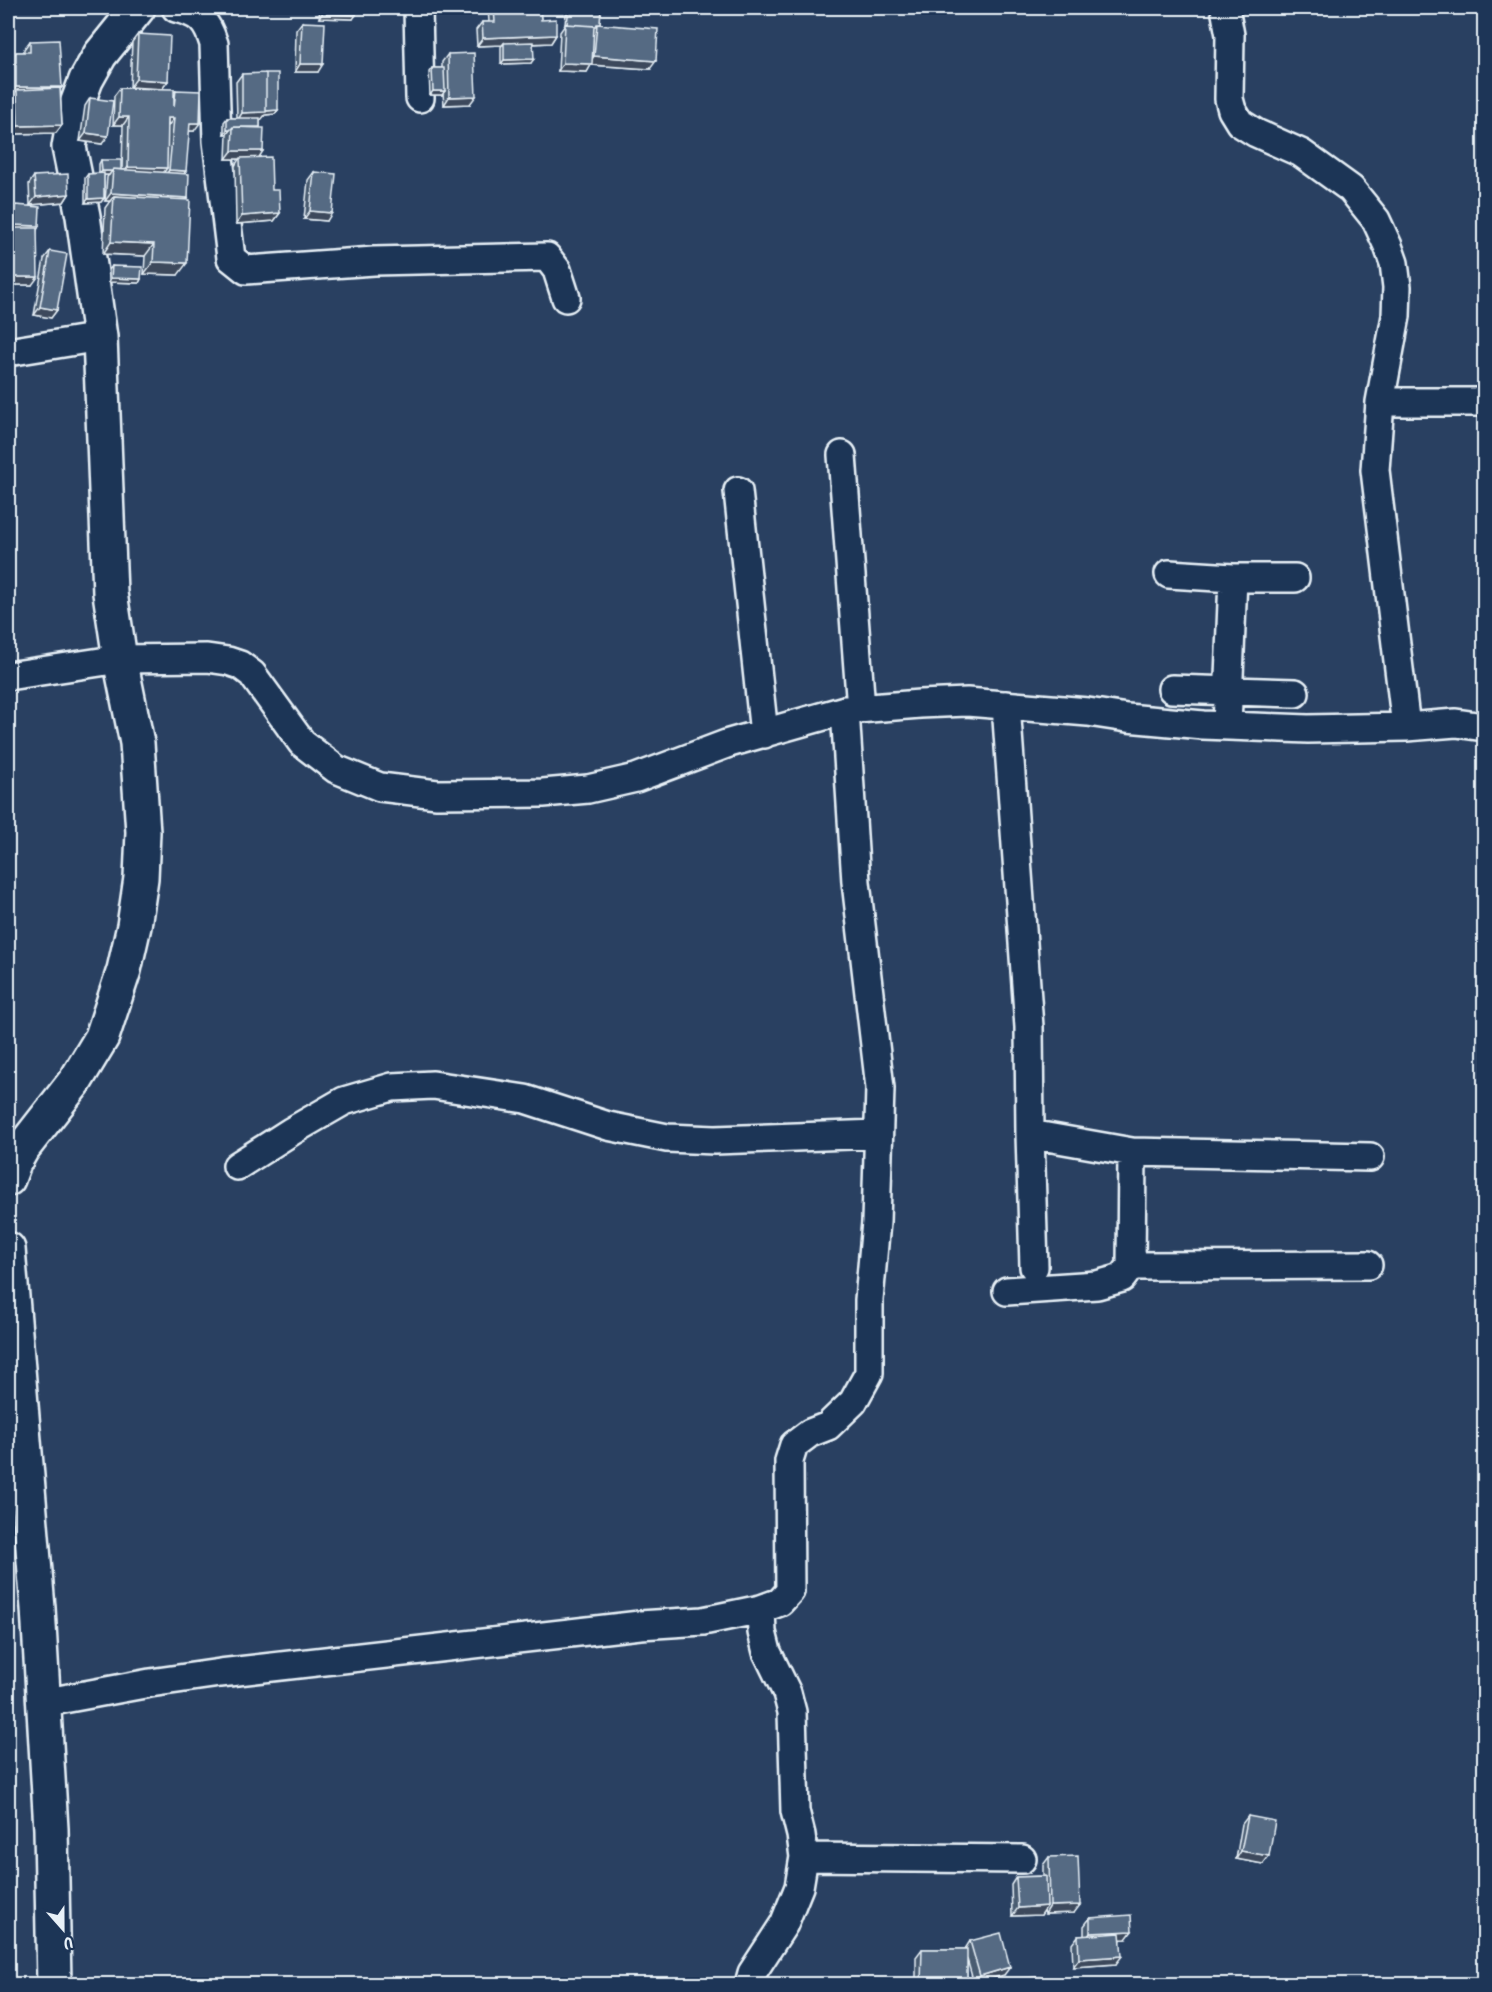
<svg xmlns="http://www.w3.org/2000/svg" width="1492" height="1992" font-family="Kalam,sans-serif">
<style>
.lines{fill:none;stroke-linecap:round;stroke-linejoin:round}
.minor-casing{stroke:#e8f1f8;stroke-width:32}
.tertiary-casing{stroke:#e8f1f8;stroke-width:38}
.minor{stroke:#1d3557;stroke-width:27}
.tertiary{stroke:#1d3557;stroke-width:33}
.wall{fill:#495b71;stroke:#e8f1f8;stroke-width:1.5}
.shaded-wall{fill:#3c4a5c;stroke:#e8f1f8;stroke-width:1.5}
.building{fill:#556a83;stroke:#e8f1f8;stroke-width:1.5}
</style>
<rect width="100%" height="100%" fill="#294061"/>
<filter id="ink" filterUnits="userSpaceOnUse"><feTurbulence type="fractalNoise" baseFrequency=".0167" numOctaves="2"/><feDisplacementMap in="SourceGraphic" scale="12" xChannelSelector="R" yChannelSelector="G"/><feConvolveMatrix kernelMatrix="1 2 1 2 8 2 1 2 1" color-interpolation-filters="sRGB"/></filter>
<g filter="url(#ink)">
<g class="lines">
<defs>
<path id="minor" d="M176,8c23,5 31,13 38,36l3,97 14,117 15,12 128,-9 173,-4 10,13 9,28
M418,8l2,90
M1225,8l5,27 -1,64 3,11 8,13 16,10 45,20 50,36 25,31 12,26 6,17 3,24 -1,29 -16,86 -5,68 31,257
M8,352l92,-15
M1380,402h104
M842,455l19,254
M738,491l26,243
M1169,574l64,4h62
M8,676l112,-17 87,-1 21,3 12,4 12,9 50,69 34,26 44,18 57,7 106,-1 45,-4 48,-11 93,-35 116,-33 75,-6 47,-2 121,10 39,6 76,7 105,4 98,-2 50,-4 28,4
M1172,689l123,4
M1006,705l23,322 1,107 102,18 238,5
M1227,726l6,-148
M1030,1134l4,133
M237,1166l55,-35 52,-30 48,-14 41,-2 92,14 83,27 59,12 48,2 163,-6
M1131,1266l1,-114
M1007,1291l90,-6 25,-7 9,-12 237,-1
M42,1703l108,-20 70,-10 420,-48 63,-4 58,-12
M804,1857l218,2
M749,1984l3,-11 32,-49 15,-37 5,-30 -3,-22 -6,-24 -3,-99 -5,-19 -20,-41 -5,-20 -1,-23 19,-7 10,-11 -1,-130 5,-16 16,-12 18,-7 25,-24 16,-29v-73l7,-78 4,-134 -24,-206 -11,-172"/>
<path id="tertiary" d="M8,1179l6,-16 8,-14 54,-69 26,-43 22,-67 10,-44 7,-48 2,-46 -6,-89 -17,-84 -10,-66 -10,-256 -17,-121 -14,-69 8,-43 9,-24 14,-25 38,-47
M8,1249l30,359 13,221 3,155"/>
</defs>
<use href="#minor" class="minor-casing"/>
<use href="#tertiary" class="tertiary-casing"/>
<use href="#minor" class="minor"/>
<use href="#tertiary" class="tertiary"/>
</g>
<path class="wall" d="M320,8h36l-3,11 -34,-1z
M488,8h66l-14,1 1,11 15,15 -5,8 -18,1 -2,19 -30,1v-17l1,-2 -25,1 -1,-16 6,-8h7z
M569,8l30,1 1,15 50,45 -59,-4 -4,7 -29,-1 2,-39 5,-7 1,-13z
M302,22l16,50h-23l1,-42z
M138,34l30,47 -6,8 -32,-2 2,-45z
M30,41l32,46 -2,2 2,36 -6,8 -43,1 -1,-36 1,-3 -2,1 -1,-36 6,-8h8v-3z
M448,54l22,50 -26,1 -1,-12 -1,2h-12l-1,-23 3,-4h10v-6z
M242,74l36,36 -3,4 -10,1 -5,5v37l20,56 -6,8 -38,3 -1,-58 4,-7h-13l1,-25h-3v-12l3,-4h10l-1,-36z
M120,88l54,4 2,-2 18,41h-5l-5,43 4,24 -2,2 -8,75 -34,-1 1,-18 -42,-2 2,-46 5,-7h-5l2,-24 2,-2h-5v23l-3,4 -16,1v-25l3,-4 11,-1v-9l2,-4 21,10 1,-45h-10l1,-29z
M90,98l12,46 -22,-3 5,-35z
M314,172l13,49 -23,-2 4,-39z
M34,176l35,18 -5,8 -34,3 -1,-21z
M8,177l4,32 3,-4 24,21 -2,4 -5,55h-24z
M50,251l7,59 -6,8 -17,-3 10,-56z
M112,266l29,13 -2,4 -30,-1v-12z
M1248,1816l15,48 -27,-5 6,-35z
M1049,1857l25,56 -29,1 -1,-4 -3,5 -29,1 -1,-31 5,-8 27,-1v-11z
M1090,1918l36,21h-5l-5,25 -43,3 -1,-23 6,-8h6v-10z
M970,1941l34,34 -30,9 -7,-25v24l-1,1h-50v-27l6,-8h43z"/>
<path class="shaded-wall" d="M573,8h27l-3,4z
M322,14l34,1 -3,4 -34,-1z
M556,35l-5,8 -47,2v-2l-2,2 -25,1 6,-8z
M594,56l62,5 -6,8 -59,-4 -4,7 -29,-1 5,-8 26,1z
M534,59l-3,4 -30,1 3,-4z
M300,64h23l-5,8h-23z
M136,79l32,2 -6,8 -32,-2z
M16,87h46l-6,8 -39,-5 -4,5 -2,1z
M433,91h12l-3,4h-12z
M476,96l-6,8 -26,1 5,-8z
M278,110l-3,4 -10,1 -4,5 -24,1 5,-8z
M119,117h10l-6,8h-10z
M168,118h6l-6,8z
M190,123h10l-6,8h-10z
M62,125l-6,8 -43,1 5,-8z
M227,130h3l-3,4h-3z
M86,133l22,3 -6,8 -22,-3z
M232,151h31l-5,8h-32z
M128,167l39,1 -6,8 -39,-1z
M169,170l17,1 -6,8 -16,-1z
M102,171h10l-3,4h-10z
M111,193l77,5 -6,8 -68,-10 -4,5h-5z
M69,194l-5,8 -34,3 6,-8z
M104,198l-3,4 -16,1 3,-4z
M310,211l22,2 -5,8 -23,-2z
M280,213l-6,8 -38,3 6,-8z
M13,225l26,1 -2,4 -29,1v-4h4z
M111,242l43,2 -9,12 -42,-2z
M153,262l34,1 -9,12 -34,-1z
M8,277h30l-6,8h-24z
M111,278l30,1 -2,4 -30,-1z
M40,307l17,3 -6,8 -17,-3z
M1241,1851l28,5 -6,8 -27,-5z
M1080,1905l-6,8 -29,1 5,-8z
M1047,1906l-6,9 -29,1 6,-8z
M1132,1931l-6,8 -41,2 5,-8z
M1122,1956l-6,8 -43,3 6,-8z
M1010,1967l-6,8 -30,9 6,-8z
M921,1983h46l-1,1h-46z"/>
<path class="building" d="M322,8h34v7l-34,-1z
M494,8h46l1,12 15,-1v16l-73,3 -1,-16h13z
M569,8l32,1 -1,15h-3l-1,2 -29,-2z
M302,22l23,1 -2,41h-23z
M565,24l29,2 -2,38 -29,-1z
M597,24l61,5 -2,32 -62,-5z
M138,34l32,2 -2,45 -32,-2z
M59,40l3,47h-46v-35h14v-11z
M533,42l1,17 -30,1v-17z
M474,53l2,43 -27,1 -1,-43z
M432,68h12l1,23h-12z
M264,73h14v37l-12,1v-38z
M266,73v39l-24,1v-39z
M60,88l2,37 -44,1 -1,-36z
M120,88l54,1v18l2,-17 25,1 -1,32h-10l-4,48 -17,-1 5,-52h-6l-1,50 -39,-1 1,-50h-10z
M90,98l23,3 -5,35 -22,-3z
M227,118h33v9h-27l-3,3h-3z
M233,127l31,1 -1,23h-31z
M271,157l1,33h7l1,23 -38,3 -2,-58z
M101,160h20v10l-8,-1 -1,2h-10z
M113,169l76,5 -1,24 -77,-5z
M314,172l22,2 -4,39 -22,-2z
M104,173v25l-16,1v-25z
M68,174l1,20 -33,3 -2,-21z
M11,176l1,16h-4v-15z
M8,195h3l2,31 -5,1z
M114,196l76,4 -3,63 -34,-1 1,-18 -43,-2z
M15,205l25,2 -1,19 -26,-1z
M8,228h29l1,49h-30z
M50,251l17,3 -10,56 -17,-3z
M112,266l30,1 -1,12 -30,-1z
M1248,1816l27,5 -6,35 -28,-5z
M1078,1856l2,49 -30,1 -1,-49z
M1046,1876l1,30 -29,2 -2,-31z
M1131,1915l1,16 -42,2v-15z
M1001,1933l9,34 -30,9 -10,-35z
M1120,1933l2,23 -43,3 -1,-23z
M922,1949h45v34h-46z
M1040,1977v7h-32v-5z"/>
</g>
<rect width="1492" height="1992" fill="none" stroke="#1d3557" stroke-width="30"/>
<rect x="15" y="15" width="1462" height="1962" fill="none" stroke="#e8f1f8" stroke-width="2" filter="url(#ink)"/>
<g transform="translate(63 1929) rotate(159)" stroke="#1d3557" stroke-width="4.5" paint-order="stroke">
<path d="M0-4.5L10 22L0 15L-10 22Z" fill="#e8f1f8"/>
<text y="-9" font-size="16" font-weight="bold" text-anchor="middle" fill="#e8f1f8">U</text>
</g>
</svg>
